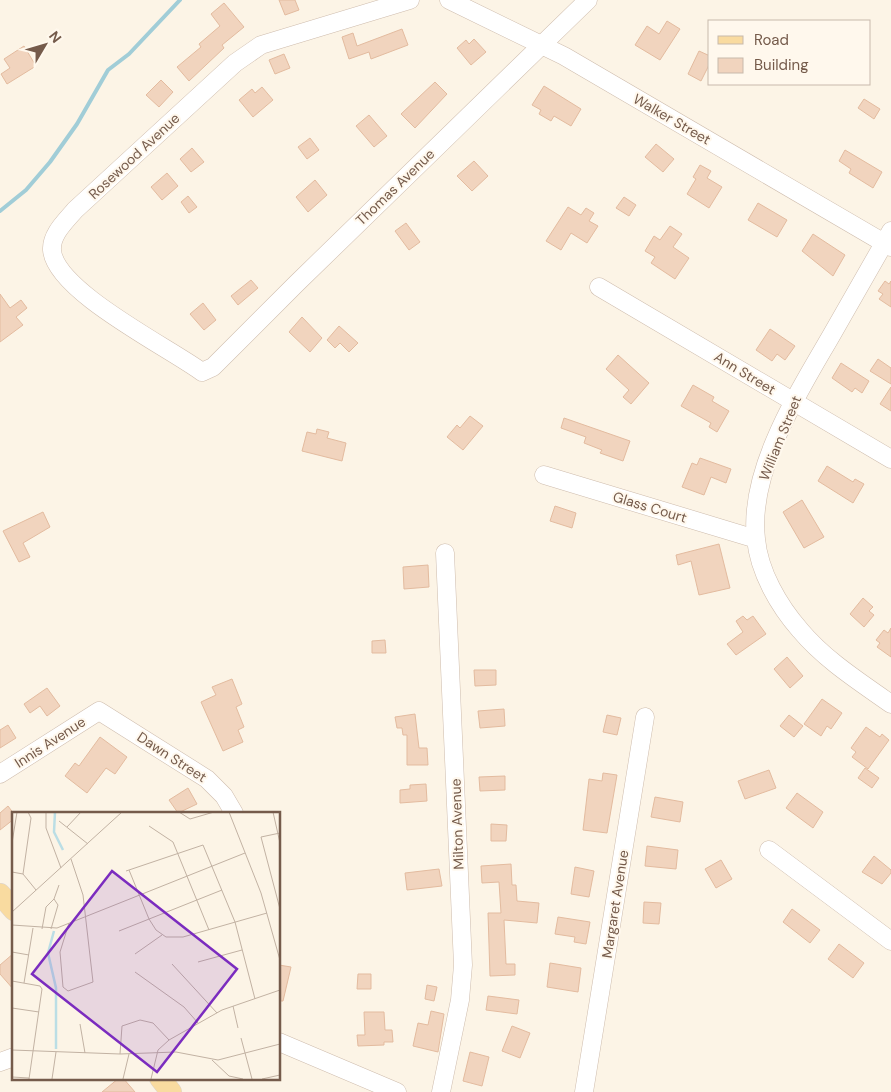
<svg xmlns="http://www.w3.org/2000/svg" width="891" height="1092" font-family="'DM Sans',sans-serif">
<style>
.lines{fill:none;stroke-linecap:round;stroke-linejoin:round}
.stream{stroke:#a1cdd7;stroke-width:4}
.building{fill:#f1d4be;stroke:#e3bb9f}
.minor-casing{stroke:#cebcad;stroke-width:19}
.major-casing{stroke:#dbd4d0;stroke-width:22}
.minor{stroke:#fff;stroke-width:18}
.major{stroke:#f9dba0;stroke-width:21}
.labels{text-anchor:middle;stroke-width:4;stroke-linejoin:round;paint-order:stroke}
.street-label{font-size:14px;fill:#755b4b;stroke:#fff8ed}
.inset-river{fill:none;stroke:#bbdee5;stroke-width:2.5}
.inset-road{fill:none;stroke:#c2b2a3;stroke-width:1}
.view{fill:#7b2cbf;fill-opacity:0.15;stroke:#7b2cbf;stroke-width:2.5}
.inset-edge{fill:none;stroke:#755b4b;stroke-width:2.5}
</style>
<rect width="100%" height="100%" fill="#fcf4e6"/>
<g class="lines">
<path class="stream" d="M0,211l26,-21 24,-28 27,-38 31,-54 21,-16 51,-54"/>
</g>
<path class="building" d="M279,0h16l4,10 -14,5z
M224,3l20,24 -22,18 2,3 -35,33 -12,-14 24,-20 -2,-3 21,-18 -9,-12z
M667,21l13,8 -20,31 -25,-15 12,-19 12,8z
M402,29l6,16 -37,14 -2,-7 -20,7 -7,-22 11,-4 4,13z
M474,39l12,13 -15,13 -14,-17 9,-8 3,4z
M24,46l12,20 -29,18 -6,-10 9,-6 -6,-9z
M699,51l11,5v7l-9,18 -13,-7z
M284,54l6,14 -15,6 -6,-14z
M161,80l12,12 -14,15 -13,-12z
M435,82l12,12 -32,34 -14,-14z
M544,86l37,23 -10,17 -17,-10 -3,5 -12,-7 2,-4 -9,-5z
M262,87l11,13 -20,17 -14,-17 13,-11 3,4z
M864,99l16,10 -6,10 -16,-11z
M369,115l18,21 -13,11 -18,-21z
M310,138l9,12 -12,9 -9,-12z
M656,144l18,15 -11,13 -18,-15z
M192,148l12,14 -13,10 -11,-13z
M845,150l37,22 -9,16 -24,-15 2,-4 -12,-8z
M474,161l14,15 -16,15 -15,-15z
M700,165l11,6 -4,7 15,9 -13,21 -22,-14 9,-15 -3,-2z
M167,173l11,13 -16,14 -11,-13z
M315,180l12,15 -19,17 -12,-15z
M188,196l9,11 -8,6 -8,-11z
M624,197l12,8 -7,11 -13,-8z
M758,203l29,17 -10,17 -29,-17z
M568,207l13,8 5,-7 8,5 -5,8 9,5 -11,17 -16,-10 -10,17 -15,-9z
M406,223l14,19 -11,8 -14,-19z
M670,226l12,8 -9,13 16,11 -14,21 -24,-16 4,-6 -10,-6 9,-15 6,4z
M813,234l32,21 -12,21 -31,-25z
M251,280l7,8 -20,17 -7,-9z
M885,281l4,3 2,-3v26l-12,-8 4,-5 -5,-3z
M0,294l10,14 11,-8 6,8 -11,9 7,8 -23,17z
M203,303l13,17 -12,10 -14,-16z
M302,317l20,21 -12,14 -21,-20z
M339,326l19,17 -9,9 -9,-9 -5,5 -8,-8z
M770,329l25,17 -10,14 -8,-6 -5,7 -16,-11z
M618,355l31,28 -18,21 -8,-7 6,-7 -23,-21z
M878,359l13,9v16l-21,-13z
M841,363l28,18 -7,12 -7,-5 -3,4 -20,-14z
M693,385l21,12 -2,4 17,10 -12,21 -8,-5 2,-4 -30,-17z
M891,387v24l-11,-7z
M470,416l13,10 -20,24 -16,-13 10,-12 3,3z
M564,418l66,23 -7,20 -23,-8 2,-3 -18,-7 2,-6 -25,-9z
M317,429l12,3 -2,6 19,5 -4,18 -40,-10 5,-19 9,2z
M700,458l31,11 -5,14 -15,-6 -7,18 -22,-8 10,-24 5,2z
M827,466l26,16 2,-3 9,5 -11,19 -35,-22z
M802,500l22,37 -20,11 -21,-36z
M555,506l21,7 -4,15 -22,-7z
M43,512l7,15 -27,16 7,14 -11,5 -16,-31z
M719,544l11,44 -31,7 -8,-34 -13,4 -2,-10z
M428,565l1,22 -25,2 -1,-22z
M863,598l10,9 -4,4 5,4 -10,12 -14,-13z
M743,616l4,4 6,-4 13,18 -30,21 -9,-11 16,-12 -7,-11z
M891,628v29l-14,-10 3,-4 -4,-3 8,-10 4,3z
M385,640l1,13h-14v-12z
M787,657l16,19 -13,12 -16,-19z
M474,670h22v15l-21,1z
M232,679l10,25 -6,3 8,20 -6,3 5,12 -20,9 -22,-49 15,-7 -4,-8z
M47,688l13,18 -13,10 -7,-10 -10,7 -6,-9z
M822,699l20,14 -11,16 -4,-3 -6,10 -17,-12z
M504,709l1,17 -25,2 -2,-17z
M415,714l4,34h8l1,17h-21v-30h-4l-1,-7h-5l-2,-11z
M607,715l14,3 -4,17 -14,-3z
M789,715l14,11 -9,11 -14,-11z
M8,725l8,13 -16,10v-18z
M866,727l14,10 2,-3 7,6 -21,29 -16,-12 4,-5 -5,-4z
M100,737l27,20 -12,17 -9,-6 -19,25 -22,-17 10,-13 4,3z
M865,768l14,10 -7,10 -14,-10z
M769,770l7,18 -31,11 -7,-18z
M603,773l14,2 -10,58 -24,-3 6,-51 13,2z
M505,776v14l-25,1 -1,-14z
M426,784l1,17 -27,2v-13l10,-1v-4z
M188,788l9,16 -19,9 -9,-13z
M797,793l26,19 -10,16 -27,-20z
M655,797l28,5 -3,20 -29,-5z
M8,806l6,8v5l-14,11v-17z
M491,824l16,1 -1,16h-15z
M647,846l31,4 -2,19 -31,-3z
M874,856l17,14v3l-9,11 -20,-12z
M721,860l11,19 -16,9 -11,-19z
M511,864l1,21h4l1,16 22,2 -2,20 -33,-3 2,44h9v11l-25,1 -2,-63h13l-2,-31 -17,1 -1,-17z
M575,867l19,4 -5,26 -18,-3z
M439,869l3,17 -35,4 -2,-17z
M644,902l17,1 -2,21 -16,-1z
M792,909l28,21 -10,13 -27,-21z
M558,917l32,5 -4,22 -12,-2 1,-5 -20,-3z
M839,944l25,19 -11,15 -25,-19z
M14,953v37l-14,-16v-9z
M550,963l31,5 -3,24 -31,-5z
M279,965l12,2 -8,34h-4z
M358,974h13v15h-14z
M427,985l10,2 -3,14 -9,-2z
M488,996l31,4 -2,14 -31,-4z
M431,1011l13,3 -6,38 -25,-6 5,-23 10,2z
M364,1012h20l1,18h7l1,12h-9v3l-26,1 -1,-11h8z
M512,1026l18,7 -10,25 -18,-7z
M470,1052l19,5 -7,29 -19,-5z
M119,1078h4l12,14h-33z"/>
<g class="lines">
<defs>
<path id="minor" d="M410,0l-149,45 -26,18 -160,147c-9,11 -24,24 -23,40 3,41 116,97 150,122l11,-5 84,-84 291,-283
M449,0l115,56 327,191
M891,231c-20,35 -40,70 -60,105 -33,57 -83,135 -75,203 3,33 23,67 44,91 25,30 60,52 91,74
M599,287l292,172
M544,475l212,64
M0,774l99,-63 108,68 17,17 10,17
M769,850l122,91
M279,1042l118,50
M0,1062l14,-5
M441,1092l19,-92 3,-35 -18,-412
M584,1092l61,-375"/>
<path id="major" d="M0,894l14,16
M160,1078l11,14"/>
</defs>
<use href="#minor" class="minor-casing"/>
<use href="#major" class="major-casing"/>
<use href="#minor" class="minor"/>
<use href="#major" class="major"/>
</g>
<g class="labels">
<g class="street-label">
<text transform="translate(672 119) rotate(30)" y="5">Walker Street</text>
<text transform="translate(134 156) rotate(-43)" y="5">Rosewood Avenue</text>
<text transform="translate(395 187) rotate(-44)" y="5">Thomas Avenue</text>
<text transform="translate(745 373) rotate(31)" y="5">Ann Street</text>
<text transform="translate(780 438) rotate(-68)" y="5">William Street</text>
<text transform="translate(650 507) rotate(17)" y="5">Glass Court</text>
<text transform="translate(50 742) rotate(-33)" y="5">Innis Avenue</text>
<text transform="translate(172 757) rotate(33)" y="5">Dawn Street</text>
<text transform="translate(457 824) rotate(-92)" y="5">Milton Avenue</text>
<text transform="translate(615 904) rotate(-81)" y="5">Margaret Avenue</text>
</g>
</g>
<g transform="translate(12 812)">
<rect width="268" height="268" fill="#fcf4e6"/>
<path class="inset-river" d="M43,0l-1,20 9,18M42,119l-6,22 8,35v61"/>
<path class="inset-road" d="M34,0v16l15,40M167,0l11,7 24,-7M217,0l32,81 19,67M261,0l7,31M47,9l29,23M137,14l24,16 36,88M55,15l14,-15M268,21l-19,4 19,72M0,31l5,-31M117,58l20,49 7,11 10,7h17l84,-24M114,59l77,-26 32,77 20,77M0,60l11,2 13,16M11,62l8,-56 -3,-6M0,100l110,-100M57,111l-9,29 3,35 5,4 25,-9 -10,-87 -12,-36M0,113l45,3 188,-75M30,117l4,-22 8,-8 5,-14M39,117l7,-24 -4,-6M107,119l103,-41M0,140l17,3M123,142l27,-19M186,150l44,-12M160,152l45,49M123,160l49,35 14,16M0,169l28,5 2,3 -13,90M12,171l9,-55M221,194l5,22M0,196l27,4M68,212l5,29M229,226l11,41M0,238l108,4 56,-2 42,8 62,-16M108,242l2,-28 18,-6 13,3 16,17M200,248l17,16 14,3M0,265l17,1M40,267l4,-27M111,267l6,-25M139,267l7,-29 11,-10 53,-30 58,-20M250,267l18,-4"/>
<path class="view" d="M100,59l125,98 -80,103 -125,-98z"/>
<rect width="268" height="268" class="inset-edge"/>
</g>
<rect x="708" y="20" width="162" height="65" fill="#fff8ed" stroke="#c8b9ac"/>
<rect x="718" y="36" width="25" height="8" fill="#f9dba0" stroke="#c8b9ac"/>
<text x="754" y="45" font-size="15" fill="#755b4b">Road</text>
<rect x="718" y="58" width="25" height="15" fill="#f1d4be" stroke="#c8b9ac"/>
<text x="754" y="70" font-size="15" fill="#755b4b">Building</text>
<g transform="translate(45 45) rotate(52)" stroke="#fff8ed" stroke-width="4" paint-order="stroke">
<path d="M0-4L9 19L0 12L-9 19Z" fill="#755b4b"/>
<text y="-8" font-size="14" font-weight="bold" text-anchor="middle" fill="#755b4b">N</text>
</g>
</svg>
